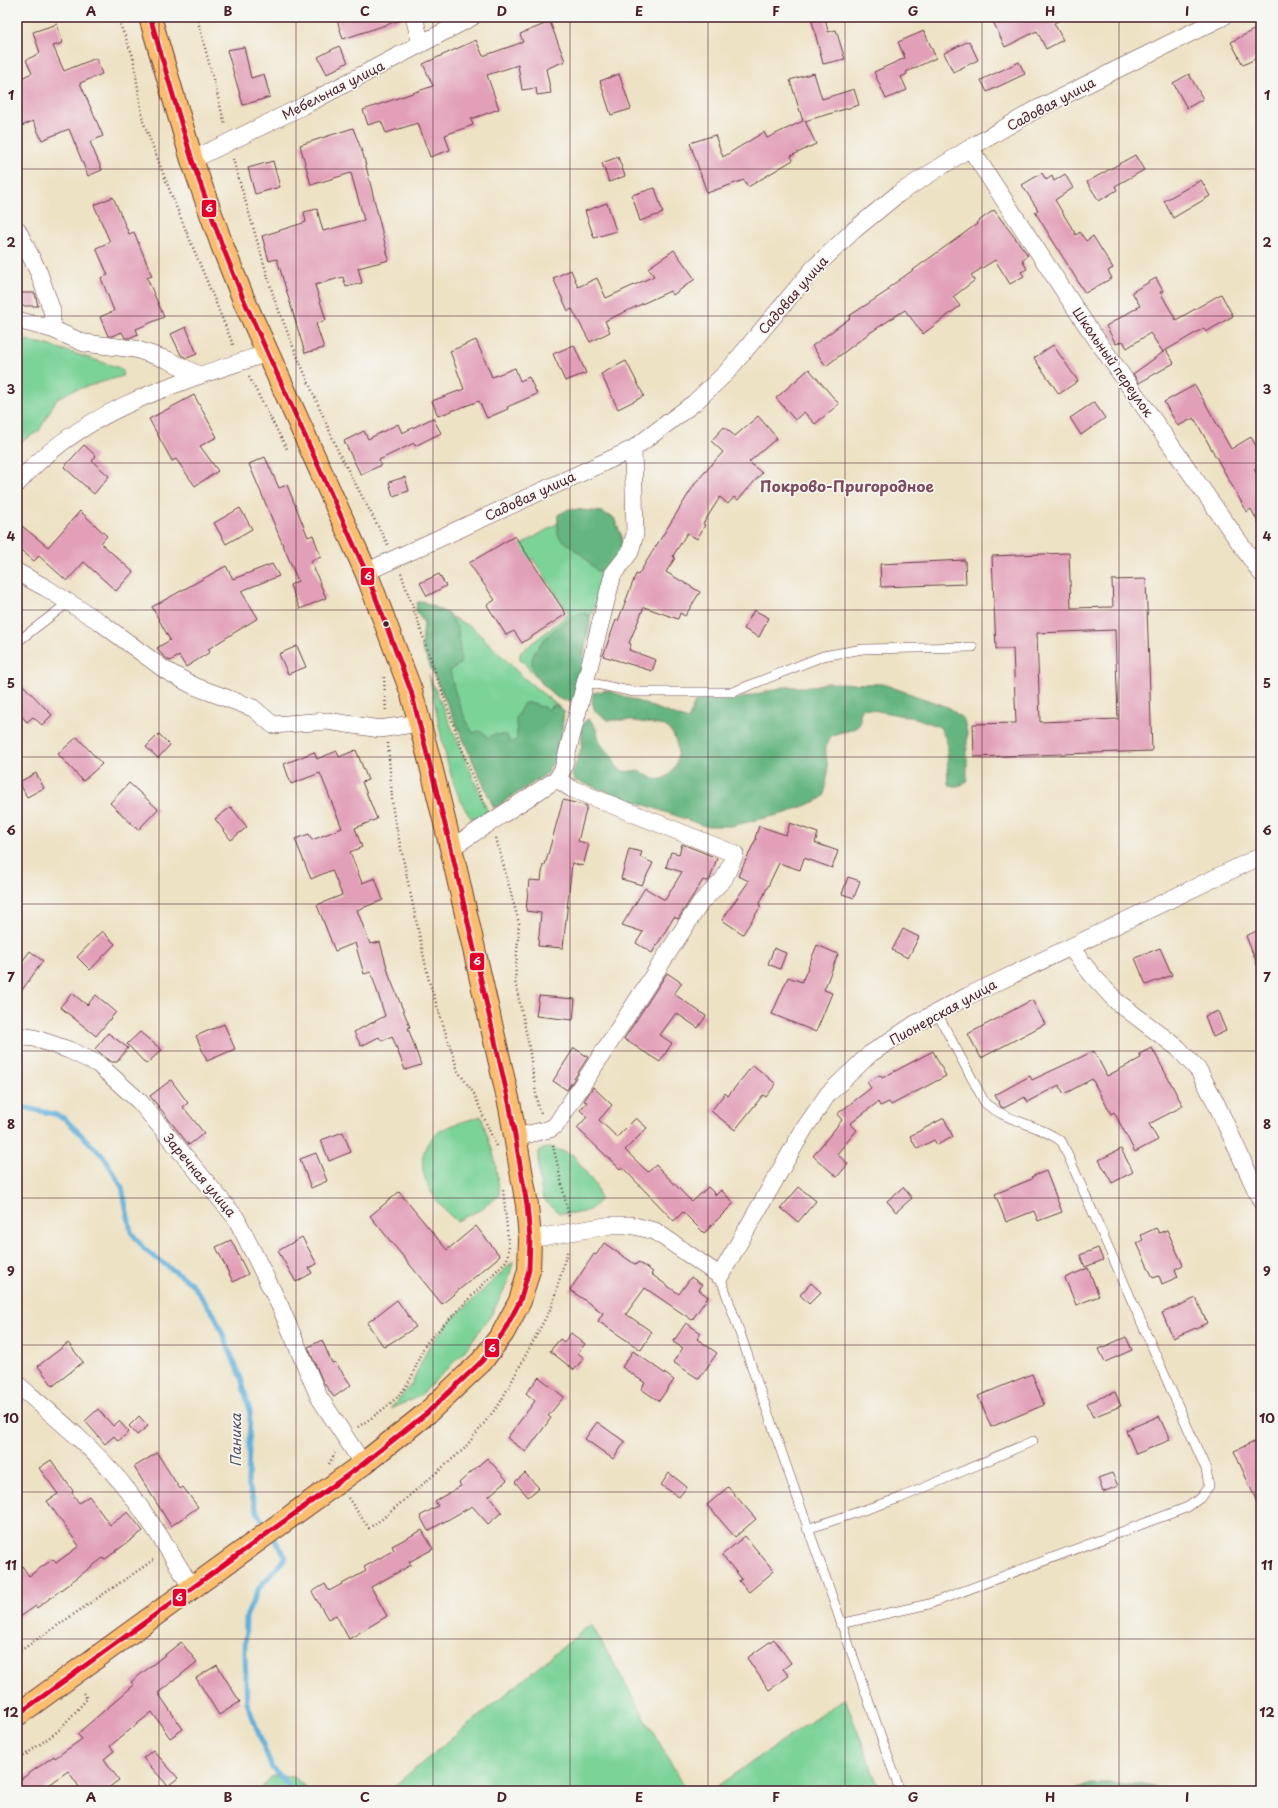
<svg xmlns="http://www.w3.org/2000/svg" width="1278" height="1808" font-family="'Playpen Sans',sans-serif">
<style>
.green{fill:#7cd398;stroke:#637962}
.forest{fill:#65b580;stroke:#586a56}
.lines{fill:none;stroke-linecap:round;stroke-linejoin:round}
.stream{stroke:#60b0db;stroke-width:5}
.building{fill:#e29fb8;fill-rule:evenodd}
.service-casing{stroke:#633c42;stroke-width:10}
.minor-casing{stroke:#633c42;stroke-width:18}
.primary-casing{stroke:#633c42;stroke-width:24}
.path{stroke:#633c42;stroke-width:2.5;stroke-dasharray:1 3;stroke-linecap:butt}
.service{stroke:#fff;stroke-width:9}
.minor{stroke:#fff;stroke-width:17}
.primary{stroke:#fabe6d;stroke-width:22}
.bus-1-casing{stroke:#f6f6f2;stroke-width:8}
.bus-1{stroke:#e4002b;stroke-width:5}
.grid{fill:none;stroke:#4a1f2b;stroke-width:1;stroke-opacity:0.55}
.bus-dot{fill:#4a1f2b;stroke:#f6f6f2;stroke-width:1.5}
.labels{text-anchor:middle;stroke-width:3.5;stroke-linejoin:round;paint-order:stroke}
.street-label{font-size:13px;fill:#4a1f2b;stroke:#f6f6f2}
.water-label{font-size:14px;font-style:italic;fill:#525269;stroke:#f6f6f2}
.quarter-label{font-size:15px;font-weight:bold;fill:#7f4c5c;stroke:#f6f6f2}
.line-badge{stroke:#f6f6f2;stroke-width:1.5}
.badge-label{font-size:11px;text-anchor:middle;font-weight:bold;fill:#fff}
.neatline{fill:none;stroke:#4a1f2b;stroke-width:1.5}
.grid-label{font-size:13px;text-anchor:middle;font-weight:bold;fill:#4a1f2b}
</style>
<rect width="100%" height="100%" fill="#f6f6f2"/>
<filter id="ink" filterUnits="userSpaceOnUse"><feTurbulence type="fractalNoise" baseFrequency=".025" numOctaves="2"/><feDisplacementMap in="SourceGraphic" scale="8" xChannelSelector="R" yChannelSelector="G"/><feConvolveMatrix kernelMatrix="1 2 1 2 8 2 1 2 1" color-interpolation-filters="sRGB"/></filter>
<filter id="wash" filterUnits="userSpaceOnUse"><feTurbulence type="fractalNoise" baseFrequency=".012" numOctaves="4" result="noise"/><feDisplacementMap in="SourceGraphic" scale="16" xChannelSelector="R" yChannelSelector="G"/><feGaussianBlur stdDeviation="0.9" result="paint"/><feColorMatrix in="noise" values="0 0 0 0 0 0 0 0 0 0 0 0 0 0 0 0 0 1.4 0 .05"/><feComposite in="paint" operator="in"/></filter>
<g filter="url(#wash)">
<rect width="100%" height="100%" fill="#eee2c5"/>
<path class="green" d="M17,338l31,7 72,23 3,3v5l-52,15 -15,9 -17,31 -22,13z
M569,509l32,3 13,6 8,19 -11,34 -21,45v10l-20,75c-21,-3 -35,-28 -50,-42v-6l49,-39 -36,-55 -13,6 -9,-14 47,-28v-8z
M422,601l52,28 50,49 40,33 -5,41 -13,22 -52,34 -72,-160 2,-25 -8,-13 1,-7z
M429,675l59,137 -12,6h-5c-24,-30 -33,-104 -42,-143z
M481,1116l13,40 6,39 -20,15 -23,11c-27,-20 -53,-65 -17,-90 11,-7 28,-10 41,-15z
M551,1147l22,8 23,31 4,13c-11,17 -24,14 -41,14l-16,-14 -4,-22 -1,-24 5,-4z
M513,1262l-5,20 -17,33 -28,38 -43,43 -30,13 21,-24 18,-39 22,-26z
M591,1624l96,167h-299z
M845,1698l35,93h-170z
M272,1776h21l17,15h-51z"/>
<path class="forest" d="M569,509l32,3 13,6c11,26 11,28 -3,53h-14l-15,-16 -22,-17 -2,-4v-19z
M422,601l27,13 9,15 3,30 -1,5 -10,6c4,23 11,42 23,63 7,-4 12,-1 15,6l4,-4h15l2,7 6,-1 2,-3 -1,-20 8,-15h11l2,3 7,1 4,4 2,-4 6,-2 8,6 -5,41 -13,22 -52,34 -72,-160 2,-25 -8,-13 1,-7z
M582,612l8,4 -13,82c-5,2 -9,4 -15,2 -10,-3 -30,-27 -30,-37 0,-20 34,-43 50,-51z
M825,683l58,1 67,24 14,12 3,13v49c-6,4 -12,6 -19,2l-1,-42 -7,-15 -21,-8 -56,-11 -3,6v10c-10,10 -20,6 -28,12 -11,9 -4,24 -4,36 -1,8 -3,16 -4,24l-7,5 -31,12 -55,13h-26l-131,-46 -2,-4 10,-30v-21l3,-4 4,-2c8,7 8,16 12,25 2,5 7,6 10,11 3,4 3,10 7,13 7,6 12,2 20,3 8,1 14,11 23,8 22,-5 21,-43 4,-53l-37,-6h-21l-12,-9 -3,-9 1,-9 14,-3 81,30 7,-18 10,-4 29,2 50,-13h27z
M1090,1784h49l33,7h-99z"/>
<g class="lines">
<path class="stream" d="M17,1106l37,8 10,4 40,39 18,30 9,45 14,18 47,34 23,32 26,62 9,33 -2,72 10,31 9,14
M273,1537l13,20 -27,31 -13,29 -1,38 2,48 25,65 21,23"/>
</g>
<g id="blocks">
<path class="building" d="M336,17h65v3l-58,19z
M811,17h14l3,15 8,-2 9,29 -22,5z
M991,17h75l-12,6 9,17 -17,9 -9,-18 -32,16z
M550,22l15,39 -19,8 5,24 -14,2 -1,-7 -14,2 -4,-25 -31,10 12,34 -28,10 2,6 -28,10 5,15 -20,7 -12,-34 -32,10 -5,-12 -13,4 -5,-15 70,-24 -10,-22 53,-24 7,16 40,-14 -3,-8z
M57,24l6,19 -10,3 11,25 32,-13 6,16 -22,9 23,53 -13,6 12,28 -14,6 -19,-47 -27,11 -9,-19 -16,7v-48l15,-7 -6,-13 14,-7 -7,-21z
M1261,26v30l-18,9 -12,-23z
M924,31l12,27 -30,14 1,2 -6,3 6,13 -21,9 -12,-27 31,-14 -7,-16z
M969,41l9,19 -25,12 -9,-19z
M339,46l9,16 -21,12 -9,-17z
M244,47l7,31 13,-4 6,23 -27,8 -16,-55z
M1019,62l6,12 -38,18 -6,-12z
M814,73l8,26 32,-10 5,16 -54,16 11,23 -25,12 2,4 -45,27 -4,-7 -37,13 -17,-50 25,-8 8,22 41,-25 3,6 36,-17 -13,-41z
M619,74l12,35 -20,6 -11,-34z
M1189,74l14,25 -16,9 -14,-25z
M353,128l10,26 26,106 -31,8 4,15 -16,4 -3,-10 -28,8 11,35 -10,4 8,24 -19,5 -28,-94 -8,2 -7,-25 44,-14 -2,-10 13,-3 6,22 41,-11 -13,-47 -40,12 -11,-40z
M1135,155l9,15 -29,16 2,4 -18,11 -12,-19z
M618,157l7,19 -16,6 -7,-19z
M273,161l7,26 -25,7 -7,-26z
M1042,173l4,7 6,-4 2,5 11,-7 8,14 -18,12 21,35 4,-3 6,9 7,-5 20,32 -5,3 4,7 -27,15 -50,-81 3,-2 -16,-25z
M1201,180l9,16 -37,22 -9,-17z
M655,188l8,25 -23,8 -8,-26z
M113,197l16,37 5,-2 7,17 11,27 -5,2 17,39 -28,12 2,5 -9,4h-4l-3,-6 -10,4h-4l-8,-19 14,-6 -13,-33 7,-3 -12,-27 14,-6 -16,-37z
M607,203l9,28 -22,7 -9,-27z
M994,210l34,45 -6,5 5,9 -6,3 3,4 -14,8 -15,-24 -24,15 4,5 -22,17 7,9 -37,28 -18,-24 -37,24 -42,32 -14,-20 38,-28 -1,-2 40,-26 -1,-2 89,-64 -1,-1z
M674,250l21,29 -22,16 -3,-4 -65,30 5,11 -20,10 -18,-33 -4,2 -15,-33 18,-8 7,17 19,-9 9,20 48,-22 -6,-8z
M1156,278l7,13 -3,1 16,28 45,-26 12,22 -27,16 -2,-4 -41,24 -13,-19 -23,15 -4,-7 -7,3 -10,-18 34,-20 -8,-14z
M20,293h15l3,13h-18z
M186,327l11,27 -10,4 -6,-3 -10,-21z
M476,340l16,37 23,-9 5,13 9,-4 8,17 -30,13 1,2 -21,9 -8,-17 -41,15 -6,-15 32,-12 -14,-38z
M574,345l12,28 -21,8 -12,-27z
M1053,345l25,36 -19,13 -25,-36z
M1166,350l8,13 -35,20 -6,-9z
M626,361l18,35 -26,13 -17,-35z
M809,369l30,35 -24,20 -11,-12 -9,8 -19,-22z
M1195,385l36,64 20,-12 10,18v10l-7,4 7,12v47l-10,-19 -4,3 -53,-94 -16,8 -14,-24z
M194,395l23,42 -17,9 18,25 -23,15 -19,-27 -4,2 -23,-42z
M1094,402l11,16 -24,17 -11,-17z
M758,416l19,22 -28,24 13,11 -24,27 -4,-3 -6,7 -8,-7 -17,27 2,1 -8,14 -10,-6 -14,23 2,2 -9,14 34,20 -15,24 -5,-3 -2,6 -34,-12 -15,36 2,1 -2,6 27,10 -4,11 -49,-15 13,-36 2,1 18,-47 2,1 58,-93 27,-30 -12,-11 13,-14 11,9z
M433,418l8,15 -26,13 -1,-3 -35,17 2,5 -20,10 -17,-34 20,-10 4,8 30,-15 4,9z
M84,445l12,11 -4,5 17,15 -15,18 -30,-27z
M265,457l14,31 8,-3 21,52 5,-2 8,22 -10,4 15,37 -26,11 -10,-24 8,-4 -49,-117z
M405,477l4,14 -16,5 -4,-14z
M240,508l12,21 -26,15 -12,-21z
M80,511l27,25 -6,7 32,29 -17,19 -32,-29 -17,19 -28,-25 -5,5 -17,-14v-25l31,25z
M515,536l51,78 -44,29 -8,-12 -8,4 -19,-30 8,-5 -26,-37z
M1069,553l2,55 42,-1 -1,-27 34,-1 6,172 -178,6 -1,-33 43,-1 -3,-74h-17l-4,-93zM1115,630l3,89 -78,3 -3,-89z
M965,560l1,24 -85,3 -1,-23z
M272,564l7,12 -38,15 17,27 -50,31 2,3 -24,15 -7,-11 -9,5 -8,-6 -5,-7 13,-8 -18,-33 74,-41 7,13z
M439,574l7,12 -19,10 -7,-13z
M754,610l15,8 -10,19 -15,-8z
M297,646l9,21 -18,7 -9,-20z
M17,679l35,36 -10,10 -9,-8 -6,5 -10,-11z
M159,734l11,11 -12,13 -12,-11z
M77,737l25,27 -19,17 -25,-27z
M356,750l12,30 -6,2 15,37 -22,9 7,19 -12,5 12,31 13,-5 8,22 -26,10 13,34 10,-2 10,36 20,49 -2,1 13,37 -16,5 -13,-34 -10,5 -3,-4 -18,9 -7,-14 31,-16 -14,-44 -7,2 -9,-31 -20,8 -18,-46 25,-10 -10,-25 -21,9 -16,-40 14,-5 3,6 30,-12 -22,-55 -29,11 -7,-20 30,-12 3,7 20,-8 2,6z
M36,773l8,15 -17,9 -8,-15z
M129,783l29,26 -20,21 -28,-27z
M563,800l24,6 -9,35 11,3 -6,22 -11,-3 -9,85 -25,-2 3,-33 -15,-2 3,-31 12,1 2,-16h2z
M231,807l16,20 -16,13 -16,-21z
M790,823l28,10 -3,10 23,8 -6,17 -28,-10 -4,12 -21,-7 -20,42 2,1 -18,28 -21,-14 27,-39 -11,-5 18,-37 -1,-1 4,-12 27,9z
M682,844l35,14 -7,21 -2,2 -5,-1 -25,39 -4,-2 -22,36 -16,-10 7,-11 -21,-7 23,-37 20,12 17,-28 -16,-5 5,-15 8,2z
M629,849l13,3 -2,5 13,6 -11,22 -21,-6z
M848,877l12,4 -6,17 -12,-4z
M903,929l16,8 -11,21 -16,-8z
M1261,929v43h-1l-14,-36z
M102,931l13,13 -25,26 -13,-13z
M817,945l21,9 -14,36 8,3 -16,39 -44,-18 16,-37 14,5z
M774,948l12,5 -6,16 -12,-5z
M1160,948l12,27 -26,10 -11,-27z
M30,951l13,10 -26,36v-29z
M667,973l15,10 -8,11 32,22 -8,12 -22,-15 -16,22 12,8 -12,19 -36,-23z
M72,993l15,12 9,-10 20,17 -20,24 -36,-29z
M539,996l36,3 -2,21 -37,-4z
M1032,1000l13,24 -64,34 -13,-24z
M1218,1011l8,20 -13,6 -8,-21z
M224,1024l11,25 -28,12 -11,-25z
M140,1032l22,18 -16,14 -19,-20z
M108,1033l20,15 -11,14h-5l-17,-13z
M574,1048l14,9 -21,33 -14,-9z
M1152,1048l31,58 -34,18 9,16 -23,12 -21,-40 -3,2 -19,-35 -28,15 -5,-9 -32,17 -2,-5 -21,11 -3,-1 -6,-12 35,-19 2,4 62,-29 13,25 34,-18 -2,-4z
M933,1051l13,25 -55,29 -2,-3 -9,4 -2,-4 -28,22 7,6 -20,24 11,10 -11,13 -24,-21 29,-36 -5,-6 34,-26 -4,-6 13,-7 2,3z
M753,1065l23,19 -10,13 -3,-2 -28,35 -24,-19 14,-18 3,3z
M171,1080l17,23 -5,4 21,26 -15,12 -39,-49z
M593,1087l19,18 -13,15 18,17 19,-19 11,10 -22,22 23,22 8,-7 36,37 16,-15 8,8 5,-5 13,13 -30,30 -21,-21 -9,9 -52,-54 -2,2 -43,-41 10,-11 -7,-7 7,-8 -3,-1z
M944,1118l9,19 -16,8 -3,-5 -17,9 -7,-13z
M343,1132l8,20 -22,9 -8,-21z
M1121,1149l12,23 -21,11 -13,-23z
M316,1153l11,28 -16,7 -11,-29z
M1046,1171l16,41 -24,9 -4,-10 -28,11 -11,-28 37,-15 -1,-2z
M799,1187l17,14 -18,21 -17,-14z
M903,1187l9,11 -16,14 -9,-11z
M399,1192l48,58 29,-24 24,30 -58,48 -72,-88z
M1156,1228l3,5 8,-3 16,35 -8,4 3,8 -16,7 -3,-8 -6,2 -16,-35 6,-3 -2,-5z
M302,1237l15,27 -8,4 3,5 -16,9 -18,-31z
M231,1240l17,34 -15,8 -17,-35z
M604,1243l32,22 2,-3 15,10 -2,2 28,20 12,-17 11,8 -3,5 9,7 -16,23 -47,-32 -19,26 26,18 -11,18 -43,-29 5,-8 -33,-23 24,-36 2,1z
M1098,1248l5,12 -18,7 -5,-12z
M1088,1268l11,28 -23,9 -11,-27z
M811,1283l10,9 -12,12 -9,-9z
M1196,1298l11,25 -34,15 -11,-25z
M397,1300l19,27 -32,20 -17,-24z
M686,1323l15,10 -4,6 20,14 -18,26 -26,-17 10,-14 -10,-6z
M571,1333l14,11 -7,9 6,5 -10,12 -24,-19 10,-12 4,3z
M1126,1337l6,13 -27,12 -6,-13z
M322,1340l10,23 3,-1 16,23 -17,12 -11,-15 -15,-35z
M68,1343l15,19 -30,24 -15,-20z
M633,1351l41,29 -15,21 -18,-12 4,-6 -23,-16z
M1032,1374l12,31 -53,22 -13,-31z
M539,1377l25,20 -16,19 3,2 -25,34 -19,-14 28,-37 -9,-8z
M1115,1392l6,14 -28,11 -6,-14z
M98,1409l15,17 6,-5 10,11 -11,9 -4,-5 -9,8 -20,-23z
M139,1416l9,10 -11,9 -8,-9z
M1159,1416l11,24 -34,14 -10,-24z
M597,1422l28,20 -12,17 -28,-20z
M1261,1439v72l-27,-60z
M157,1453l23,36 3,-2 15,20 -27,19 -37,-59z
M487,1458l20,22 -18,16 13,16 -14,12 -16,-18 -44,25 -8,-15 18,-10 -3,-5 26,-15 -2,-3z
M51,1460l22,31 -1,2 7,10 10,-7 21,29 18,-13 15,19 -39,29 -1,-2 -66,50 -1,-2 -19,13v-60l12,17 24,-17 3,4 23,-17 -32,-45 11,-7 -19,-26z
M525,1473l14,15 -11,9 -13,-15z
M669,1473l18,14 -8,10 -18,-12z
M1112,1473l6,13 -15,6 -5,-14z
M728,1487l28,32 -21,18 -28,-32z
M422,1530l11,19 -24,13 2,3 -40,22 16,29 -38,23 -13,-24 -8,4 -16,-27 13,-8 4,7 37,-20 -2,-4 30,-17 -2,-4z
M745,1536l29,35 -25,21 -10,-11 3,-2 -20,-24z
M774,1639l17,24 -8,6 6,7 -20,14 -22,-32z
M181,1642l16,20 -39,31 25,36 -13,9 -18,-26 -42,34 4,5 -10,8 15,21 -15,11h-22l-14,-20 -27,20h-24v-9l37,-26 1,2 27,-19 -5,-5 57,-49 -3,-3z
M217,1665l23,37 -21,13 -23,-37z
M153,1750l25,28 -10,8 -25,-28z"/>
</g>
</g>
<g filter="url(#ink)">
<use href="#blocks" fill-opacity="0" stroke="#633c42" stroke-width="1"/>
<g class="lines">
<defs>
<path id="service" d="M17,642l52,-40
M587,682l47,10h99l90,-36 40,-7 110,-2
M720,1276l180,515
M807,1529l93,-31 133,-57
M840,1624l89,-20 259,-97 12,-9 9,-12 -3,-17 -144,-327c-23,-18 -55,-20 -77,-39l-48,-90"/>
<path id="minor" d="M414,17l7,27
M970,148l113,172 178,253
M192,160l111,-54 169,-89
M17,229l22,44 13,38v18
M17,320l35,9 32,14 51,6 33,11 31,15
M17,484c63,-74 162,-102 251,-131
M17,572l29,16 54,34 65,48 29,16 59,22 20,17 54,-4 53,8 39,-6
M366,572l267,-123 61,-46 32,-30 87,-104 40,-38 45,-37 72,-46 67,-39 186,-92
M451,848l106,-69 6,-10 50,-195 17,-22 5,-18 -2,-85
M1070,947l23,29 23,25 62,47 21,23 17,32 45,98
M17,1036l17,2 35,12 29,14 42,38 96,116 44,88 39,91 44,67
M516,1137l34,-8 6,-4 145,-223 23,-23 11,-25 -163,-65 -15,-10
M530,1239l82,-14h18l25,6 65,45 84,-147 24,-35 42,-40 45,-30 53,-28 293,-140
M17,1384c36,31 73,61 103,97 27,33 49,69 71,106"/>
<path id="primary" d="M17,1715l346,-251 64,-51 55,-52 21,-28 17,-32 9,-31 1,-31 -3,-34 -17,-98 -59,-259 -21,-86 -19,-71 -45,-119 -123,-274 -21,-53 -30,-85 -42,-143"/>
</defs>
<use href="#service" class="service-casing"/>
<use href="#minor" class="minor-casing"/>
<use href="#primary" class="primary-casing"/>
<path class="path" d="M117,17l16,39 10,65 30,78 61,148
M197,17l28,108
M233,159l41,139 18,46 47,109 49,92
M249,377l28,53
M277,430l10,19
M401,573l63,182 21,52
M384,677l2,35
M388,743l5,68 36,170 29,90 16,23 22,52
M496,838l23,85 -4,58 13,60 10,66 4,8
M553,1145l16,72
M358,1427c19,-13 40,-26 52,-47 7,-13 9,-27 18,-39l79,-81 2,-11 -6,-60
M329,1464l6,-11
M348,1498l21,30 13,-9 82,-70 36,-46 52,-97 16,-57
M17,1653l138,-94
M17,1761l41,-30 29,-32 -5,-8"/>
<use href="#service" class="service"/>
<use href="#minor" class="minor"/>
<use href="#primary" class="primary"/>
<defs>
<path id="bus-1" d="M17,1715l346,-251 64,-51 55,-52 21,-28 17,-32 9,-31 1,-31 -3,-34 -17,-98 -59,-259 -40,-157 -45,-119 -123,-274 -21,-53 -30,-85 -42,-143"/>
</defs>
<use href="#bus-1" class="bus-1-casing"/>
<use href="#bus-1" class="bus-1"/>
</g>
</g>
<path class="grid" d="M159,17v1774M296,17v1774M433,17v1774M570,17v1774M708,17v1774M845,17v1774M982,17v1774M1119,17v1774M17,169h1244M17,316h1244M17,463h1244M17,610h1244M17,757h1244M17,904h1244M17,1051h1244M17,1198h1244M17,1345h1244M17,1492h1244M17,1639h1244"/>
<circle class="bus-dot" cx="386" cy="624" r="3.5"/>
<g class="labels">
<g class="street-label">
<text transform="translate(333 90) rotate(-27)" y="5">Мебельная улица</text>
<text transform="translate(1051 104) rotate(-28)" y="5">Садовая улица</text>
<text transform="translate(793 295) rotate(-49)" y="5">Садовая улица</text>
<text transform="translate(1113 362) rotate(55)" y="5">Школьный переулок</text>
<text transform="translate(530 496) rotate(-25)" y="5">Садовая улица</text>
<text transform="translate(943 1012) rotate(-29)" y="5">Пионерская улица</text>
<text transform="translate(200 1175) rotate(50)" y="5">Заречная улица</text>
</g>
<g class="water-label">
<text transform="translate(236 1440) rotate(-90)" y="5">Паника</text>
</g>
<g class="quarter-label">
<text x="847" y="492">Покрово-Пригородное</text>
</g>
</g>
<g class="line-badge">
<rect x="201" y="199" width="16" height="19" rx="4" fill="#e4002b"/>
<rect x="360" y="567" width="15" height="19" rx="4" fill="#e4002b"/>
<rect x="469" y="952" width="16" height="19" rx="4" fill="#e4002b"/>
<rect x="484" y="1338" width="16" height="20" rx="4" fill="#e4002b"/>
<rect x="172" y="1588" width="15" height="19" rx="4" fill="#e4002b"/>
</g>
<g class="badge-label">
<text x="209" y="212">6</text>
<text x="368" y="580">6</text>
<text x="477" y="965">6</text>
<text x="492" y="1352">6</text>
<text x="179" y="1601">6</text>
</g>
<rect width="1278" height="1808" fill="none" stroke="#f6f6f2" stroke-width="44"/>
<rect x="22" y="22" width="1234" height="1764" class="neatline"/>
<g class="grid-label">
<text x="91" y="16">A</text>
<text x="228" y="16">B</text>
<text x="365" y="16">C</text>
<text x="502" y="16">D</text>
<text x="639" y="16">E</text>
<text x="776" y="16">F</text>
<text x="913" y="16">G</text>
<text x="1050" y="16">H</text>
<text x="1187" y="16">I</text>
<text x="11" y="100">1</text>
<text x="1267" y="100">1</text>
<text x="11" y="247">2</text>
<text x="1267" y="247">2</text>
<text x="11" y="394">3</text>
<text x="1267" y="394">3</text>
<text x="11" y="541">4</text>
<text x="1267" y="541">4</text>
<text x="11" y="688">5</text>
<text x="1267" y="688">5</text>
<text x="11" y="835">6</text>
<text x="1267" y="835">6</text>
<text x="11" y="982">7</text>
<text x="1267" y="982">7</text>
<text x="11" y="1129">8</text>
<text x="1267" y="1129">8</text>
<text x="11" y="1276">9</text>
<text x="1267" y="1276">9</text>
<text x="11" y="1423">10</text>
<text x="1267" y="1423">10</text>
<text x="11" y="1570">11</text>
<text x="1267" y="1570">11</text>
<text x="11" y="1717">12</text>
<text x="1267" y="1717">12</text>
<text x="91" y="1802">A</text>
<text x="228" y="1802">B</text>
<text x="365" y="1802">C</text>
<text x="502" y="1802">D</text>
<text x="639" y="1802">E</text>
<text x="776" y="1802">F</text>
<text x="913" y="1802">G</text>
<text x="1050" y="1802">H</text>
<text x="1187" y="1802">I</text>
</g>
</svg>
